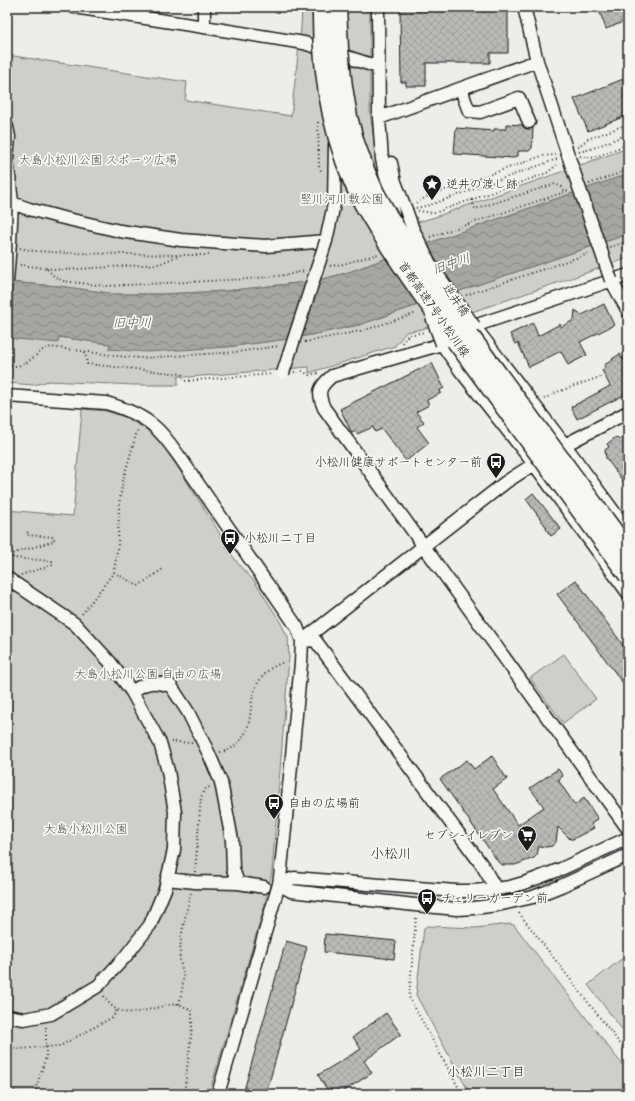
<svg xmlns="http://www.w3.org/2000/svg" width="635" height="1101" font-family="Delius,'Klee One',sans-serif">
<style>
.green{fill:#cececb;stroke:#757574}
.water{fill:url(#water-waves);stroke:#6f6f6d}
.building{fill:url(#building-cross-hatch);stroke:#1c1c1c}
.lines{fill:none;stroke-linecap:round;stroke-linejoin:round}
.minor-casing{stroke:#1c1c1c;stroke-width:15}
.path{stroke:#1c1c1c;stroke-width:2;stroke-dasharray:1 3;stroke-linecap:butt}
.minor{stroke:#f6f6f2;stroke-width:12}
.minor-bridge-casing{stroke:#1c1c1c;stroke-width:15;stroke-linecap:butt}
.highway-bridge-casing{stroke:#1c1c1c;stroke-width:21;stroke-linecap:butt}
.minor-bridge{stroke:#f6f6f2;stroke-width:12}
.highway-bridge{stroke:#f6f6f2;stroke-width:18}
.labels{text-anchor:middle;stroke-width:3.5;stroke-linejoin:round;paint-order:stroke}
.park-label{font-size:12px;fill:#515151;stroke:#f6f6f2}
.poi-label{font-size:12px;fill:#1c1c1c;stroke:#f6f6f2;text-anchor:start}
.street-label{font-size:12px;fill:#1c1c1c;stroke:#f6f6f2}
.water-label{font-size:13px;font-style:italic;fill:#535352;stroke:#f6f6f2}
.neighbourhood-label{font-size:13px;fill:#1c1c1c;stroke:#f6f6f2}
.quarter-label{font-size:14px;fill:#1c1c1c;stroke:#f6f6f2}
</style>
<defs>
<pattern id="water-waves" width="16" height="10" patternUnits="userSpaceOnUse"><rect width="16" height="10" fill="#a6a6a3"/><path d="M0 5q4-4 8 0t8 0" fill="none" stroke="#868684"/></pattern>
<pattern id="building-cross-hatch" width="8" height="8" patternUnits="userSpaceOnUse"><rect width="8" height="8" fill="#b9b9b6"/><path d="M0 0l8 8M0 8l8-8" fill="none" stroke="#9e9e9c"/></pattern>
</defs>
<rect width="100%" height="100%" fill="#edede9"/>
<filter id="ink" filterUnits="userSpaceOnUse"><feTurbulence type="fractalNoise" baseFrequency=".025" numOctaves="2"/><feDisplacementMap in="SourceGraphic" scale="8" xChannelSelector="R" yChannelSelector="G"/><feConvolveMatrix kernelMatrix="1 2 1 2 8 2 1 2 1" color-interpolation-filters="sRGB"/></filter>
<g filter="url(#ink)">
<path class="green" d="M302,7h68v106l7,46 20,69 38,-11 193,-69v26l-185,64 -97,35 -31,8 -90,10 -62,3h-47l-57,-8 -52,-4v-227l180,27 -2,18 106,16 10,-88z
M628,234v24l-45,16 -161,55 -16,3 -11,14 -86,27v-6l-120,10 -11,-1v9h-44l-85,-4 -15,4 -27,-2v-45l51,4 1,-5 51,7 -1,5h79l39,-2 69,-9 63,-13z
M82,409l24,2 19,6 24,14 18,19 50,79 10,19 13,18 15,16 23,36 10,19 1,21 -17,213 -8,37 -55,186h-186l-16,-6v-578l66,6z
M564,654l32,45 -33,24 -33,-45z
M510,924l4,1 114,147v14l-14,8h-144l-54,-99 8,-67 3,-2 48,2z
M628,954v83l-40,-52z"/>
<path class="water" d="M628,174v60l-269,91 -63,13 -69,9 -80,5 -38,-3 1,-5 -51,-7 -1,6 -51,-5v-56l52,4 57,8h47l62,-3 90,-10 31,-8 97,-35z"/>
<path class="building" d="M400,7h108v46h-18v10h-64v23h-20v-4h-5z
M598,7h30v13l-22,9z
M628,77v38l-40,16 -14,-32z
M506,124l16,1 2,3 4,1 5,-1 -1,20 -3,3h-11v5l-4,1v1l-60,-4 2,-26 38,3v-2h12z
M604,304l10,21 -34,17 7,13 -19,10 -7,-14 -32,16 -11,-24 -3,1 -5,-10 23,-11 5,13 22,-12 1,3 13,-7 1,-10 7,5z
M620,354l2,5 6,-3v37l-51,26 -6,-12 39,-21 -8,-16 3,-2 -1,-3 9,-5 -1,-1z
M432,363l12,25 -4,2 1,3 -14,7 2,5 -13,7 8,10 -7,5 12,16 -23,18 -24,-32 -7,3 -2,-5 -16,7 -1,-3 -4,2 -12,-24z
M628,433v55l-22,-30 -1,-8 4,-3 -2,-3 9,-7 3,3z
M533,493l28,36 -10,7 -5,-7 1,-1 -21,-29z
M576,580l52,72v38l-71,-96z
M492,756l15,23 -14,10 25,36 26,-18 -14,-19 28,-19 5,7 -5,4 17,25 9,-7 14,21 -7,5 3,4 -21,11h-3l-12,-12 -2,15 -4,4 -6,1 -7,-1 -2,9 -3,3 -19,7h-12l-4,-2 -59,-84 27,-19 7,9z
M325,934l71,7 -2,18 -70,-7z
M286,941l21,6 -41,147h-23z
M386,1013l15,21 -37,27 8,12 -33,21h-9l-12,-19 43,-26 -8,-12z"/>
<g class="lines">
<defs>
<path id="minor" d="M74,7l130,20 100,16 74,24
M378,7l1,111 3,41 11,53
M524,7l13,54 31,94
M204,27v-20
M462,88l2,10 5,13 11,1 39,-14 10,24
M379,118l158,-57
M7,127l2,10 -2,21 5,45 17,6 30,8 61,14 61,9 85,6 60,-5 8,-37 1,-60
M391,163l4,19 11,28
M8,197l4,6 -2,39
M628,275l-154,51 90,118 64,87
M611,280l17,31
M7,396l99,7c18,5 36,12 50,25 9,8 17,20 25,31l116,168 5,14 -1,22 -20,206 -2,15 -61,210
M559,448l69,-36
M7,578l68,46 35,38 22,30 28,51 8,28 7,41 -1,38 -9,39 -15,36 -25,32 -27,29 -47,28 -27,5 -17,-3
M628,593l-94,-129 -74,-94 -18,-26 -110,32c-13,11 -15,16 -8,32l304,421
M302,641l204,-159 34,-22
M302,641l13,-1 167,225 14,24
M132,692c15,-11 21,-11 39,-6l17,26 21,42 12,28 11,58 1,29 5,14 26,4
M167,879l28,3 43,1
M279,884l12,7 124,14 42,4 17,-1 23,-3 36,-8 28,-11 67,-31
M279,884l15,-6 161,13h18l23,-2 14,-2 17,-5 34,-13 67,-31"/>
</defs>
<use href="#minor" class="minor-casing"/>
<path class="path" d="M318,122l1,44 3,7
M578,147l10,-8 40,-15
M579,152l12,-3 37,-15
M580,156l13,2 35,-14
M589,184l39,-14
M472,200l3,9 80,-25 7,3 2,5
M416,203l12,-7 114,-40 14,-1
M416,208l14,-3 127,-46
M418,211l16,2 113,-40 12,-10
M430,237l138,-46
M610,247l18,-6
M20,248l14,3 36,2 109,2
M20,265l26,3 9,9 8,4 43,5 142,-7 39,-4 17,-4
M330,266l13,-2 35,-10
M46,268l17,2 96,-6 21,-9h31
M466,295l125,-42
M305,342l60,-12 52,-17
M402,343l6,-8 17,-3
M85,352l2,12 95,10 2,7 88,-7
M7,366h10l8,-2 19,-15 7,-2 75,10 17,1 93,-6 43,-6
M294,372l8,-1 7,4 9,-2
M544,399l13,-7 46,-16
M114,572l24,14 25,-17
M21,575l29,-9 2,-1v-4l-39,-3v-3l1,-2 40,-12v-4l-27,-2 1,-5
M82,614l32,-42 4,-28 1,-39 4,-25 15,-52
M171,742c8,-1 13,2 21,0
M220,752c8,-1 14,-4 19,-10 16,-18 8,-36 17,-55 2,-6 8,-13 13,-17 4,-4 11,-6 16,-9
M195,872l6,-75 5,-9 4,-1
M519,913l109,141
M416,918l-7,79 53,97
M104,996c16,28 40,13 65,9 2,0 6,-1 9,-1 4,1 10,5 14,7v17l-8,66
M179,1004c2,-10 5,-20 4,-31 -1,-6 -4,-12 -3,-18 0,-21 6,-41 11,-62
M7,1046l11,3 42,-3 53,-29 4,-7
M34,1094l12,-37v-31"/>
<use href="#minor" class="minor"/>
<defs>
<path id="minor-bridge" d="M568,155l43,125
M406,210l6,17 18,37 44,62
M7,282l3,-40
M432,317l10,27
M283,373l43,-132"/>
<path id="highway-bridge" d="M322,7c-1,68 10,135 41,196 11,19 23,38 35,56 26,40 55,78 83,116 49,67 98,134 147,200
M337,7l2,42 4,38 5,30 7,26 10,27 10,23 13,23 40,63 200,272"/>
</defs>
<use href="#minor-bridge" class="minor-bridge-casing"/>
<use href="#highway-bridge" class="highway-bridge-casing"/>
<use href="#minor-bridge" class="minor-bridge"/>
<use href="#highway-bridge" class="highway-bridge"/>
</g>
</g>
<defs>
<symbol id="sight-pin" viewBox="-11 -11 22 30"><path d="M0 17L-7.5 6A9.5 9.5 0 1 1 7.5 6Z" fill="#1c1c1c" stroke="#f6f6f2"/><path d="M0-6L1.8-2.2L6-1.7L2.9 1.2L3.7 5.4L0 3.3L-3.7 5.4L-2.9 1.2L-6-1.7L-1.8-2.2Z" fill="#fff"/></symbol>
<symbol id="bus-pin" viewBox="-11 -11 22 30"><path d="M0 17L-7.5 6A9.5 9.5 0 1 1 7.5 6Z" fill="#1c1c1c" stroke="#f6f6f2"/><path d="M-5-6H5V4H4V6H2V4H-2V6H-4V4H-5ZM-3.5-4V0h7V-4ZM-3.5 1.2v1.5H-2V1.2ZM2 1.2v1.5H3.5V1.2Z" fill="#fff"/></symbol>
<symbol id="supermarket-pin" viewBox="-11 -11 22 30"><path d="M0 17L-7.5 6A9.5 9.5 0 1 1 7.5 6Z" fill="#1c1c1c" stroke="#f6f6f2"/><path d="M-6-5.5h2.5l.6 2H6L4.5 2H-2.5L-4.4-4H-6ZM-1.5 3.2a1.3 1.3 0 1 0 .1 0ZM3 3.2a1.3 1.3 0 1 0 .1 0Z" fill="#fff"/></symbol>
</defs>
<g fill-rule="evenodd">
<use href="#sight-pin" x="421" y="173" width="22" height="30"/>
<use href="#bus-pin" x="485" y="451" width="22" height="30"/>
<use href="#bus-pin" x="219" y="527" width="22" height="30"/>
<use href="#bus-pin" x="263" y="792" width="22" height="30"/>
<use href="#supermarket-pin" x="516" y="824" width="22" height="30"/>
<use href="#bus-pin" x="416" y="887" width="22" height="30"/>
</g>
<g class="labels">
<g class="park-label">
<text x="98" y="164">大島小松川公園 スポーツ広場</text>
<text x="342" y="203">竪川河川敷公園</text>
<text x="148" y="678">大島小松川公園 自由の広場</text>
<text x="86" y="833">大島小松川公園</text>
</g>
<g class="poi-label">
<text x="446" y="188">逆井の渡し跡</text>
<text x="482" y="466" text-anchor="end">小松川健康サポートセンター前</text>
<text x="244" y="542">小松川二丁目</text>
<text x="288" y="807">自由の広場前</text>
<text x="513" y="839" text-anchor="end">セブン-イレブン</text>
<text x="441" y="902">チェリーガーデン前</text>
</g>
<g class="street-label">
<text transform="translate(456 300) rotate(55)" y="4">逆井橋</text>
<text transform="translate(434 309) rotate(55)" y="4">首都高速7号小松川線</text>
</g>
<g class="water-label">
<text transform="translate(451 263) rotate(-19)" y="5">旧中川</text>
<text x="132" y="327">旧中川</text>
</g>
<g class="neighbourhood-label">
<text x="486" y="1076">小松川二丁目</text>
</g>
<g class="quarter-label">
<text x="391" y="858">小松川</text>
</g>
</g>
<rect width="635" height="1101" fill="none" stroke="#f6f6f2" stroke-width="24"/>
<rect x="12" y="12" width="611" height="1077" fill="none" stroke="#1c1c1c" stroke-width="1.5" filter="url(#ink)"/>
</svg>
